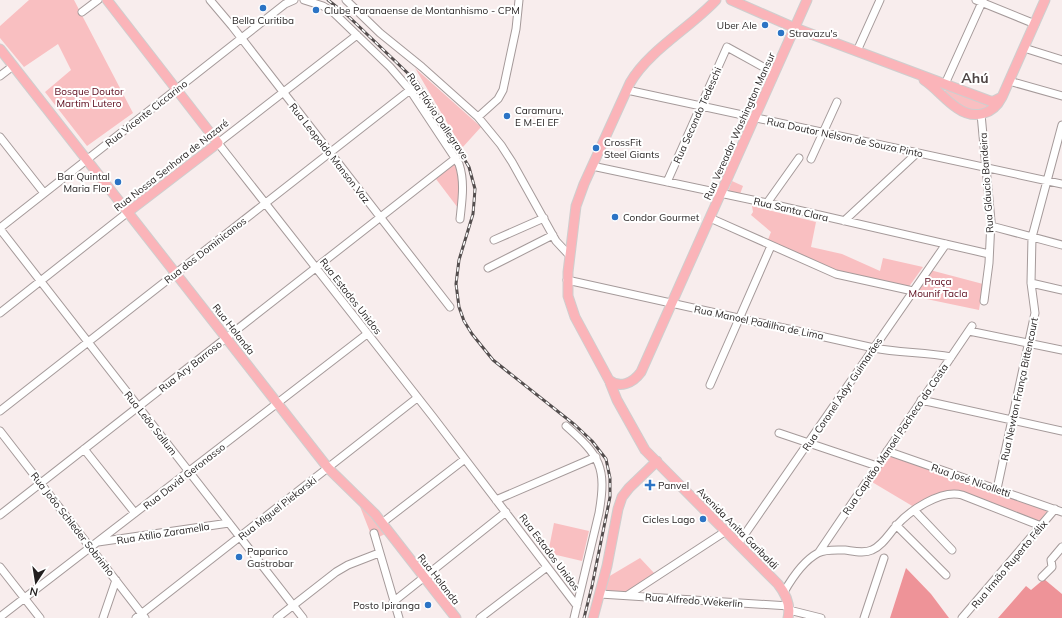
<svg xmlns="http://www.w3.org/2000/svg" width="1062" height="618" font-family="Mulish,sans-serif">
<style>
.green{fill:#f9bfc1}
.forest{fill:#ee9398}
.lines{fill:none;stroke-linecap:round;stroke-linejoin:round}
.minor-casing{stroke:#a59a9a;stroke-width:9}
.major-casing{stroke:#cfcece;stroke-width:11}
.minor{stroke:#fff;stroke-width:7}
.major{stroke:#fbb4b9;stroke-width:9}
.rail-casing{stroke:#544e4e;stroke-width:3}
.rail{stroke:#fff;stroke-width:1.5;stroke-dasharray:4.5;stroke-linecap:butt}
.poi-dot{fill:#2c74c5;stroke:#fff;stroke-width:1.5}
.labels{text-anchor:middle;stroke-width:4;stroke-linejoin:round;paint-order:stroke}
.poi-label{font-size:10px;fill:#231f1f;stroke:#fff;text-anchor:start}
.park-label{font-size:10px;fill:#580517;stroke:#fff}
.street-label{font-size:10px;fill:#231f1f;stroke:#fff}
.district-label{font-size:14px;font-weight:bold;fill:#4e4545;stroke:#fff}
</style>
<rect width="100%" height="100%" fill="#f8eded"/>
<path class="green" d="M29,0h45l59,113 -46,33 -42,-54 26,-22 -13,-26 -34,23 -24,-29v-12z
M415,68l66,59 -19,21z
M946,89l47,17c-21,12 -34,0 -49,-13z
M455,163c6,15 5,30 3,45l-22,-29z
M732,181l11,5 -3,8 -12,-3z
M752,206l64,16 -5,25 31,7 38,17 3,-13 40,9 -15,21 -71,-16 -70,-30 4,-10 -20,-17 2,-3z
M930,270l53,14 -4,26 -67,-14z
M889,455l159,55 -9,12 -71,-28c-22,-6 -36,-1 -54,13l-42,-25z
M359,504l12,12 14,18 -6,3 -2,-7 -7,2z
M554,523l35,8 -7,30 -34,-8z
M640,558l15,16 -30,20 -20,-2 3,-15z"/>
<path class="forest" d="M906,568l25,26 18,24h-59z
M1044,579l18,15v24h-64l28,-32 5,4z"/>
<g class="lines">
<defs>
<path id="minor" d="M210,0l22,26 218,281
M304,0l19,6 10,6 57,55 20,23 49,74c6,18 3,36 1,55
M346,0l34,33 42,34 56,50 23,28 11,17 44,79 14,15
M976,0l59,24
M82,12l16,-12
M357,35l-139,108 215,274 144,189
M1024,48l38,12
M857,51l23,-51
M0,76l13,-10
M1009,81l53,15
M945,84l38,-84
M627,90l435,94
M981,114l10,107 -2,42 -5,38
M478,117l20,-18 5,-9 13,-61 3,-29
M0,137l44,56
M811,159l26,-57
M592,166l175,37 222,51
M667,182l60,-135 47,26
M767,203l32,-45
M710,218l126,56 77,17
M844,221l73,-68
M991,226l71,19
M0,228l285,-224 9,-4
M0,229l303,389
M494,240l50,-22
M488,268l65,-33
M567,280l307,68c25,5 51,4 77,9
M1031,283l31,7
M0,313l128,-101
M969,331l93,19
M710,385l61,-139
M921,400l141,31
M0,411l410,-321
M566,426c34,30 41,41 33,87l-25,105
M0,431l145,187
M779,433l98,33
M84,449l51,64
M887,451l175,61
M997,489l38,-176 -4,-30 1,-46 30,-112
M496,500l100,-43
M914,510l38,40
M0,515l456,-357
M382,523l83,-64
M896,525l50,50
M374,533l25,85
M98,542l131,-19
M738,544l208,-300
M819,552l153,-226
M0,567l40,51
M1042,577l10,-10 -1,-7 11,-13
M784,592c8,-14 19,-31 34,-39 7,-4 19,-3 27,-3 8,1 19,4 27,0 10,-4 17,-16 24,-24 13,-15 45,-37 66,-31l79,31
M600,594l189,12
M628,595l98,-64
M393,602l113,-90
M789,610l32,8
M0,617l367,-283
M103,618l13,-38
M136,618l281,-220
M277,618l59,-46 12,-7 31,-12
M480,618l67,-51
M864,618l20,-60
M962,618l93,-109"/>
<path id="major" d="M107,0l111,143 -90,69
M716,0c-26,28 -68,51 -86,83l-46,101 -8,22 -8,66v24l7,21 34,63 8,20 28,50 133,134c8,10 13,21 10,34
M731,0l64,28 195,73h4l8,-4
M0,49l328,419 47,46 81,104
M924,80c12,8 21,20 33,28 17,12 36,7 45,-11l43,-97
M609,380c11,9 24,3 32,-8l166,-372
M593,618l14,-52 11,-57 4,-12 7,-9 28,-27"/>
</defs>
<use href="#minor" class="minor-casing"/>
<use href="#major" class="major-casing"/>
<use href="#minor" class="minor"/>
<use href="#major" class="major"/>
<defs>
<path id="rail" d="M328,0l19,15 70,67 14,21 38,64 6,22 -1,13 -1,12 -14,46 -3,24 3,23 5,14 8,13 21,26 82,65 17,16 14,18 4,19v19l-18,89 -8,32"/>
</defs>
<use href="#rail" class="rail-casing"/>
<use href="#rail" class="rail"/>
</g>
<g class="poi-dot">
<circle cx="263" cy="8" r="4"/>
<circle cx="316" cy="10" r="4"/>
<circle cx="765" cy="25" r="4"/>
<circle cx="781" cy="33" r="4"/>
<circle cx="507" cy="116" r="4"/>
<circle cx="596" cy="148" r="4"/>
<circle cx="118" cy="182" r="4"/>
<circle cx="615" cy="217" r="4"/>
<path d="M648 479h4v4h4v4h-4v4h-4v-4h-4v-4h4z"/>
<circle cx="703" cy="519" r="4"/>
<circle cx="239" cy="557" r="4"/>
<circle cx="428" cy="605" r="4"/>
</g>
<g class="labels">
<g class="poi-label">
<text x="324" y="14">Clube Paranaense de Montanhismo - CPM</text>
<text x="263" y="24" text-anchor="middle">Bella Curitiba</text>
<text x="757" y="29" text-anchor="end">Uber Ale</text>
<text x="789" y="37">Stravazu's</text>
<text x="515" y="114">Caramuru,<tspan x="515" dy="12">E M-EI EF</tspan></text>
<text x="604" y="146">CrossFit<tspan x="604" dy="12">Steel Giants</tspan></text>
<text x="110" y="180" text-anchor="end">Bar Quintal<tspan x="110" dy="12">Maria Flor</tspan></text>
<text x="623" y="221">Condor Gourmet</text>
<text x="658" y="489">Panvel</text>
<text x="695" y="523" text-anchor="end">Cicles Lago</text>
<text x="247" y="555">Paparico<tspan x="247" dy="12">Gastrobar</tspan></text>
<text x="420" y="609" text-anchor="end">Posto Ipiranga</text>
</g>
<g class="park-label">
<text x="89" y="95">Bosque Doutor<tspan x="89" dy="12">Martim Lutero</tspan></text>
<text x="938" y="285">Praça<tspan x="938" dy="12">Mounif Tacla</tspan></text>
</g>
<g class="street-label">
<text transform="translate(146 113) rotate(-38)" y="4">Rua Vicente Ciccarino</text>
<text transform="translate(697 115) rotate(-66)" y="4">Rua Secondo Tedeschi</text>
<text transform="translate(438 116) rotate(56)" y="4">Rua Flávio Dallegrave</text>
<text transform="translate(739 126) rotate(-66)" y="4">Rua Vereador Washington Mansur</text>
<text transform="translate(845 137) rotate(12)" y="4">Rua Doutor Nelson de Souza Pinto</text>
<text transform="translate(330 153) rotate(52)" y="4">Rua Leopoldo Manson Vaz</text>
<text transform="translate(171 165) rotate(-38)" y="4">Rua Nossa Senhora de Nazaré</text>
<text transform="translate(986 183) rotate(-94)" y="4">Rua Gláucio Bandeira</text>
<text transform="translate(791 209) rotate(13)" y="4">Rua Santa Clara</text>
<text transform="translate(205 250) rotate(-38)" y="4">Rua dos Dominicanos</text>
<text transform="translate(351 296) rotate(52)" y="4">Rua Estados Unidos</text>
<text transform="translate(759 322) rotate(12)" y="4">Rua Manoel Padilha de Lima</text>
<text transform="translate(234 329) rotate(52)" y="4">Rua Holanda</text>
<text transform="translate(190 366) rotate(-38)" y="4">Rua Ary Barroso</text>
<text transform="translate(1019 389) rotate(-78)" y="4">Rua Newton França Bittencourt</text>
<text transform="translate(842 394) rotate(-56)" y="4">Rua Coronel Adyr Guimarães</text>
<text transform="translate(151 423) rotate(52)" y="4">Rua Leão Sallum</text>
<text transform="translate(895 439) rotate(-56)" y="4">Rua Capitão Manoel Pacheco da Costa</text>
<text transform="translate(184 476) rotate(-38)" y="4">Rua David Geronasso</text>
<text transform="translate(971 480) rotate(19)" y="4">Rua José Nicolletti</text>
<text transform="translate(277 508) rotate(-38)" y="4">Rua Miguel Piekarski</text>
<text transform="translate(73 524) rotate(52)" y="4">Rua João Schleder Sobrinho</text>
<text transform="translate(738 528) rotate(45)" y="4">Avenida Anita Garibaldi</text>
<text transform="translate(163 533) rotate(-9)" y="4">Rua Atílio Zaramella</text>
<text transform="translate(550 552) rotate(53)" y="4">Rua Estados Unidos</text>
<text transform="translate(1009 564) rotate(-50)" y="4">Rua Irmão Ruperto Félix</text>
<text transform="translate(439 579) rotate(52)" y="4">Rua Holanda</text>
<text transform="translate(694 600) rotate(4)" y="4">Rua Alfredo Wekerlin</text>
</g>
<g class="district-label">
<text x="975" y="83">Ahú</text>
</g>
</g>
<g transform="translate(36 582) rotate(192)" stroke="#ffffff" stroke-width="3" paint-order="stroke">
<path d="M0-3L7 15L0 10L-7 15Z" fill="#231f1f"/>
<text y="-6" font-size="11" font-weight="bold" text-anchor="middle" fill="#231f1f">N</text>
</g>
</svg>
